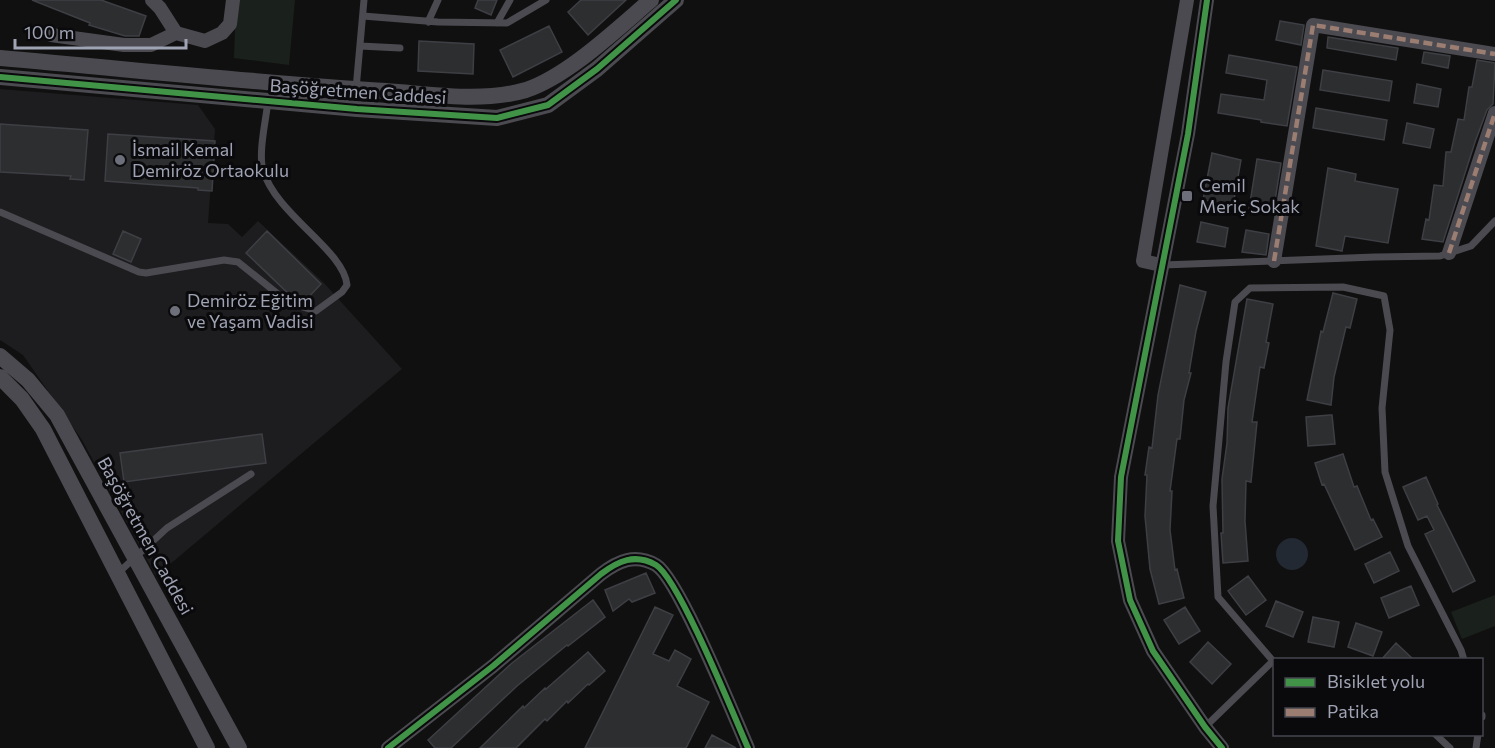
<svg xmlns="http://www.w3.org/2000/svg" width="1495" height="748" font-family="Commissioner,sans-serif">
<style>
.built{fill:#1d1d1f}
.green{fill:#1a201b}
.water{fill:#232932}
.building{fill:#2d2e30;stroke:#3e3f44;stroke-width:1.5}
.lines{fill:none;stroke-linecap:round;stroke-linejoin:round}
.service{stroke:#4a4a50;stroke-width:7}
.minor{stroke:#4a4a50;stroke-width:14}
.tertiary{stroke:#4a4a50;stroke-width:16}
.quiet{stroke:#9b7d72;stroke-width:4.5;stroke-dasharray:9 4.5;stroke-linecap:butt}
.cycleway-casing{stroke:#0a0a0c;stroke-width:10}
.cycleway{stroke:#419447;stroke-width:6}
.poi-dot{fill:#6d707a;stroke:#0a0a0c;stroke-width:2}
.labels{text-anchor:middle;stroke-width:6;stroke-linejoin:round;paint-order:stroke}
.street-label{font-size:18px;fill:#9fa3b3;stroke:#0a0a0c}
.poi-label{font-size:18px;fill:#9fa3b3;stroke:#0a0a0c;text-anchor:start}
</style>
<rect width="100%" height="100%" fill="#101010"/>
<path class="built" d="M0,89l198,16 17,24 -7,94 20,1 14,13 16,-16 65,61 79,87 -246,207 -74,-136 -59,-85 -23,-15z"/>
<path class="green" d="M236,0h59l-6,65 -55,-7z
M1495,595v31l-33,13 -11,-27z"/>
<path class="water" d="M1276 554a16 16 0 1 1 32 0a16 16 0 1 1-32 0Z"/>
<path class="building" d="M32,0h69l45,16 -7,20h-14l-36,-11 1,-2z
M478,0h19l-6,15 -16,-7z
M581,0h45l-38,35 -20,-23z
M1280,21l24,4 -3,20 -25,-5z
M549,26l13,26 -49,25 -13,-27z
M1328,37l70,11 -2,12 -69,-12z
M419,41l55,3 -1,30 -55,-3z
M1424,52l26,4 -2,12 -26,-5z
M1229,55l68,12 -10,59 -26,-4v-2l-43,-7 3,-19 43,6 3,-20 -41,-7z
M1477,60l18,3 -2,41 -6,6 -12,32 -32,100 -21,-3 4,-20 3,1 5,-35 9,1 3,-34h5l7,-33 6,1 5,-33h3z
M1323,70l69,11 -3,20 -69,-11z
M1417,84l24,5 -3,18 -24,-4z
M1316,108l71,12 -3,20 -71,-12z
M1407,123l27,6 -4,19 -27,-5z
M0,124l88,6 -4,50 -14,-1 1,-3 -71,-4z
M108,134l107,7 -3,50 -14,-1v-2l-93,-7z
M1212,153l29,7 -8,45 -30,-5z
M1257,159l24,4 -8,50 -24,-4z
M1328,168l28,6 -1,7 43,8 -10,54 -43,-7 -3,15 -26,-5z
M1201,222l27,6 -3,19 -28,-5z
M1246,230l23,4 -3,21 -24,-3z
M123,231l18,8 -10,23 -18,-8z
M267,231l54,53 -17,18 -11,-4 -47,-45z
M1180,285l26,7 -10,39 -7,42h2l-7,27 -4,39h-3l-7,52h2l-2,39 5,40 2,-1 7,29 -25,6 -9,-35 -5,-53 2,-41h-2l4,-28 3,1 6,-53z
M1333,293l24,6 -7,29 -4,-1 -12,50 -3,28 -24,-5 14,-69 2,1z
M1247,299l26,5 -7,38 3,1 -5,25 -4,-1 -8,55h5l-6,60 -5,-1 -1,40 3,40 -25,2 -2,-30h2l-1,-54 5,-36 1,-35z
M1330,415h2l3,29 -27,2 -2,-29z
M262,434l4,29 -142,19 -4,-29z
M1343,454l11,33 3,-1 14,34 2,-1 9,18 -27,13 -31,-66 -2,1 -7,-22z
M1426,477l12,27 -1,1 38,76 -22,11 -28,-58 9,-4 -7,-14 -9,4 -15,-33z
M1390,552l9,19 -25,12 -9,-19z
M646,573l9,20 -23,9 -3,-3 -16,12 -8,-21z
M1248,576l18,24 -20,15 -18,-24z
M1411,586l8,19 -30,13 -8,-20z
M593,600l12,17 -37,29 -1,-1 -50,41 -66,62h-16l-7,-8 84,-77z
M1276,601l27,11 -10,25 -27,-11z
M655,607l18,8 -20,39 16,7 6,-11 16,9 -14,27 32,16 -23,46h-101z
M1185,607l15,24 -21,13 -15,-24z
M1313,617l26,5 -5,25 -26,-5z
M1356,623l26,9 -9,24 -25,-9z
M1208,642l23,22 -19,20 -22,-22z
M1396,643l18,17h-33z
M588,652l17,19 -16,14 -1,-1 -20,19 -1,-2 -20,20 -2,-2 -29,29h-36l43,-42 1,2 21,-20 1,1z
M712,735l24,13h-31z"/>
<g class="lines">
<path class="service" d="M363,16l75,6 69,1 39,-23
M428,22l10,-22
M497,23l13,-23
M360,46l40,2
M356,89l8,-89
M0,212l139,60 7,1 78,-13 14,2 51,41 27,8 26,-19 5,-7c-3,-35 -71,-70 -84,-115 -5,-17 3,-50 5,-69
M1163,265l212,-8 65,-1 31,-10 24,-25
M117,574l50,-46 84,-54
M1482,715v2
M1205,727l68,-66 -55,-64 -5,-91 13,-144 9,-60 15,-14 93,-1 41,9 6,34 -8,78 3,64 23,74 53,104 3,10
M1435,734l15,14
M1476,748l2,-14"/>
<path class="minor" d="M152,0l8,8 16,25
M1207,0l-19,134 -67,343 -3,64 12,59 23,51 52,76 17,21
M51,35l73,10h27l25,-12 29,8 17,-8 8,-9 3,-24
M1449,253l46,-140
M1274,261l39,-236 182,29
M1161,265l-18,-4 44,-261
M388,748l105,-82 108,-92c17,-13 34,-21 55,-9 23,14 78,151 92,183"/>
<path class="tertiary" d="M0,58c128,11 257,25 386,33 45,3 95,12 140,-1 42,-14 91,-61 125,-90
M0,77l357,32 140,9 51,-13 49,-36 79,-69
M0,356l28,24 29,35 182,333
M0,377l22,22 21,30 164,319"/>
<path class="quiet" d="M1449,253l46,-140
M1274,261l39,-236 182,29"/>
<defs>
<path id="cycleway" d="M1207,0l-19,134 -67,343 -3,64 12,59 23,51 52,76 17,21
M0,77l357,32 140,9 51,-13 49,-36 79,-69
M388,748l105,-82 108,-92c17,-13 34,-21 55,-9 23,14 78,151 92,183"/>
</defs>
<use href="#cycleway" class="cycleway-casing"/>
<use href="#cycleway" class="cycleway"/>
</g>
<g class="poi-dot">
<circle cx="120" cy="160" r="6"/>
<rect x="1181" y="190" width="12" height="12" rx="3"/>
<circle cx="175" cy="311" r="6"/>
</g>
<g class="labels">
<g class="street-label">
<text transform="translate(358 92) rotate(4)" y="6">Başöğretmen Caddesi</text>
<text transform="translate(145 536) rotate(61)" y="6">Başöğretmen Caddesi</text>
</g>
<g class="poi-label">
<text x="132" y="156">İsmail Kemal<tspan x="132" dy="21">Demiröz Ortaokulu</tspan></text>
<text x="1199" y="192">Cemil<tspan x="1199" dy="21">Meriç Sokak</tspan></text>
<text x="187" y="307">Demiröz Eğitim<tspan x="187" dy="21">ve Yaşam Vadisi</tspan></text>
</g>
</g>
<rect x="1273" y="658" width="210" height="78" fill="#0a0a0c" stroke="#46474f" stroke-width="1.5"/>
<rect x="1285" y="678" width="30" height="9" fill="#419447" stroke="#46474f" stroke-width="1.5"/>
<text x="1327" y="688" font-size="18" fill="#9fa3b3">Bisiklet yolu</text>
<rect x="1285" y="708" width="30" height="9" fill="#9b7d72" stroke="#46474f" stroke-width="1.5"/>
<text x="1327" y="718" font-size="18" fill="#9fa3b3">Patika</text>
<path d="M15 39v9h171v-9" fill="none" stroke="#9fa3b3" stroke-width="3"/>
<text x="24" y="39" font-size="18" fill="#9fa3b3" stroke="#0a0a0c" stroke-width="4.5" paint-order="stroke">100 m</text>
</svg>
